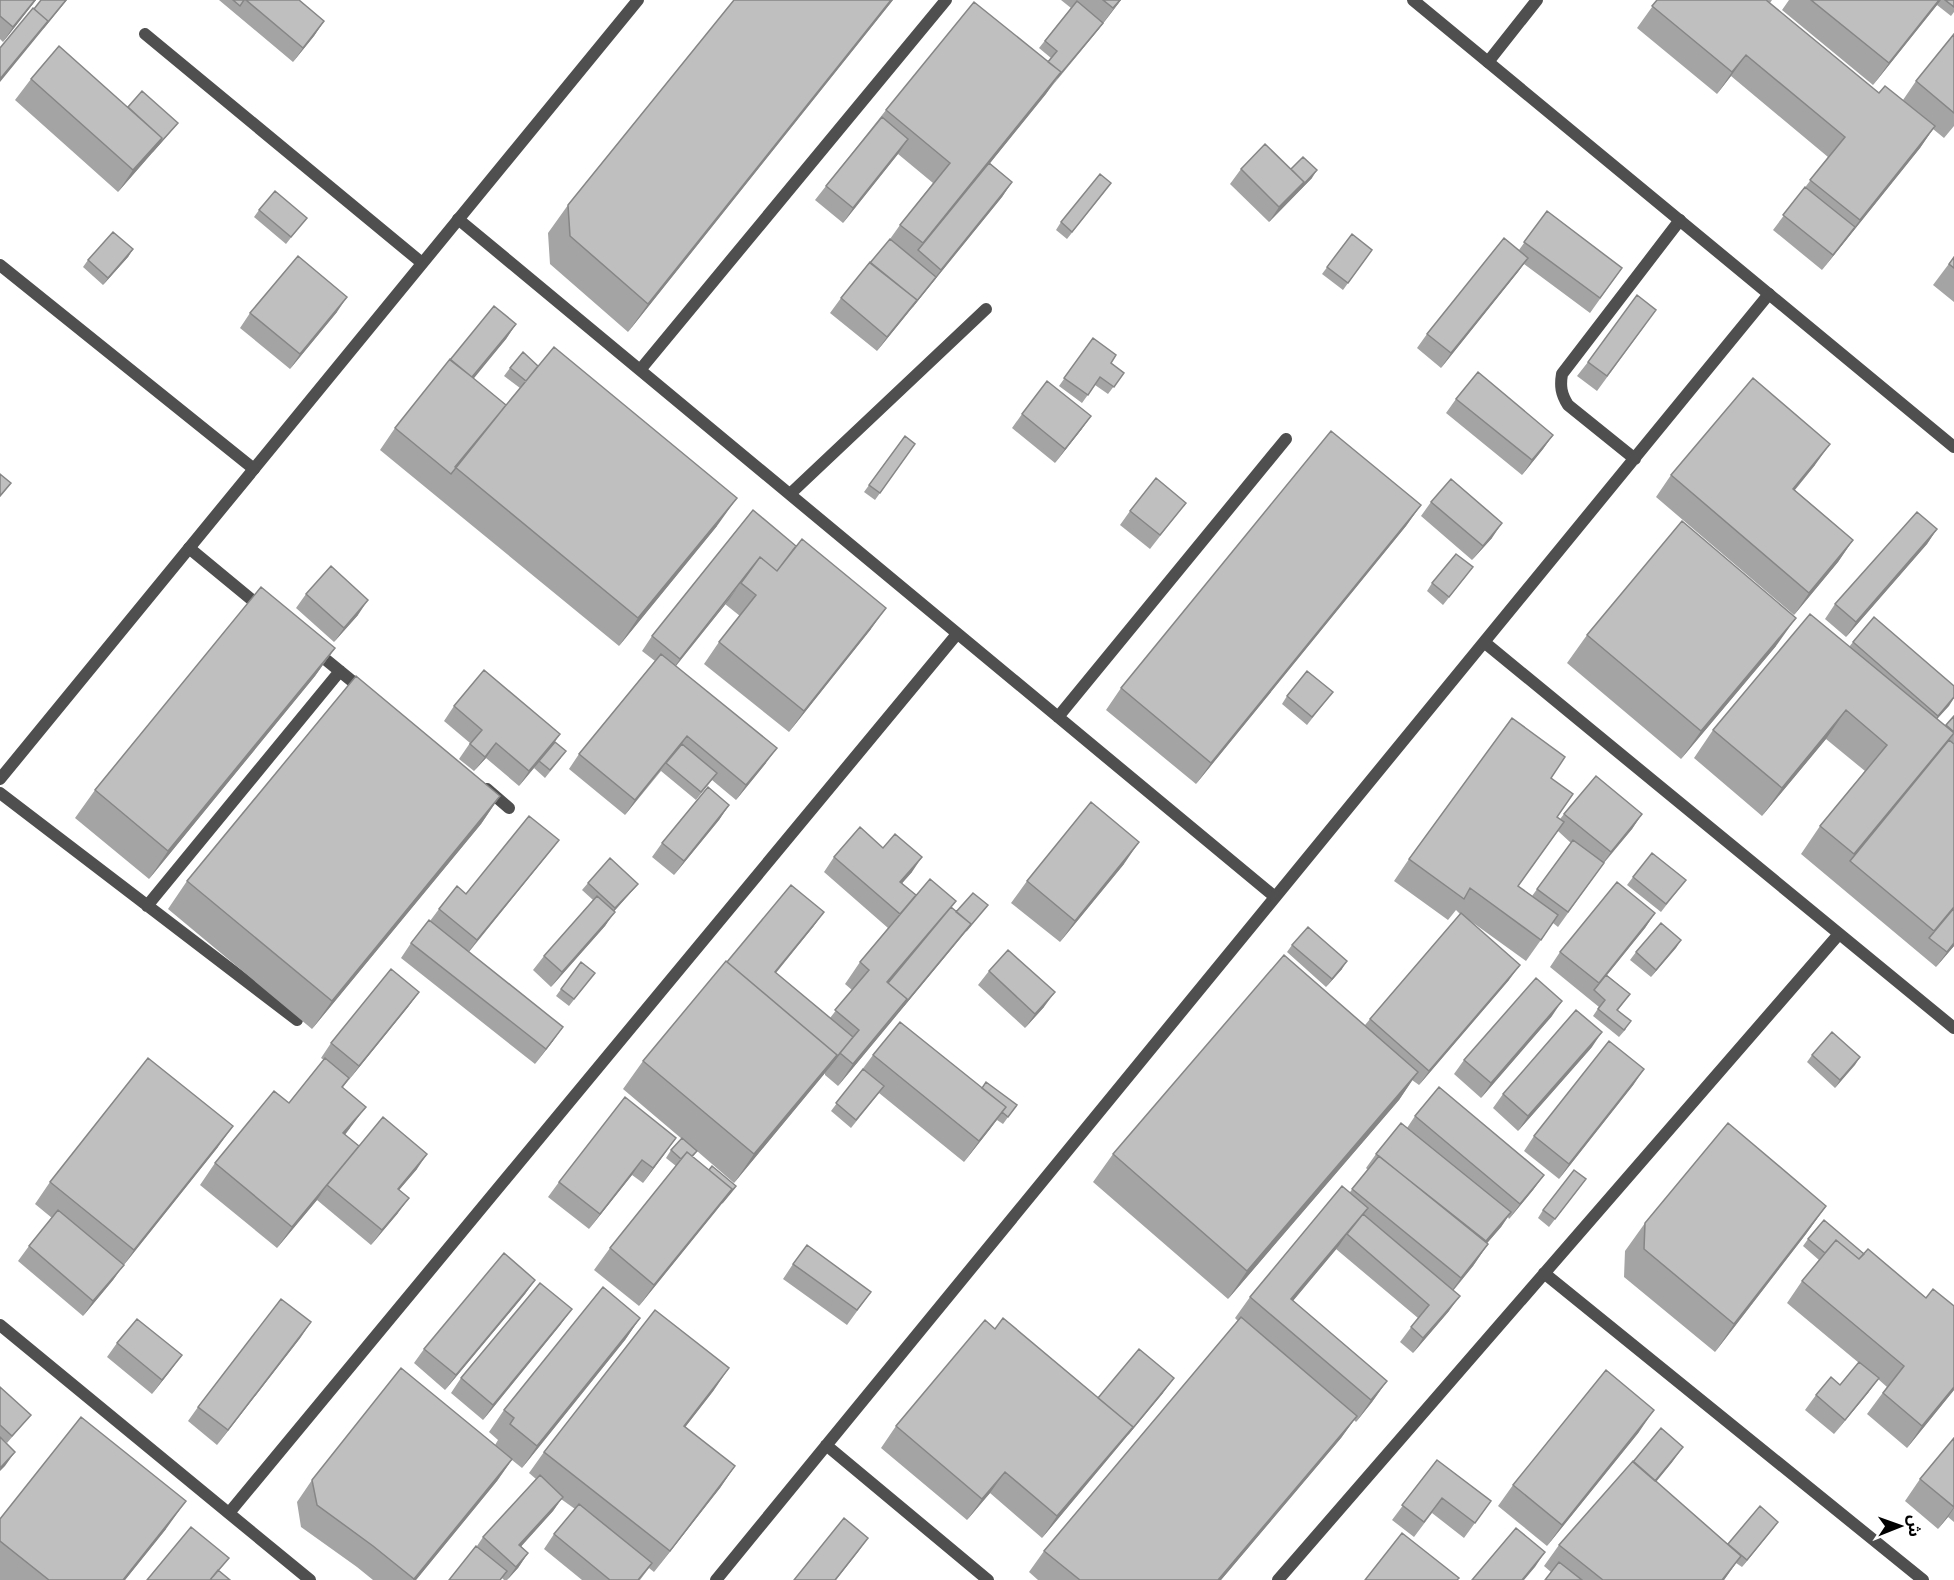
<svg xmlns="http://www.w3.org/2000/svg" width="1954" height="1580" font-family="Quicksand,'Noto Sans Arabic',sans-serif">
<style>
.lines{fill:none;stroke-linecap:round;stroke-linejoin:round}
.lane{stroke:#4f4f4f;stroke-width:12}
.street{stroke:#4f4f4f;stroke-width:12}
.wall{fill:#a4a4a4;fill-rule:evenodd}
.shaded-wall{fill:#868686}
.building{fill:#bfbfbf;stroke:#868686;stroke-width:1.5}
</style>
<rect width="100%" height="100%" fill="#fff"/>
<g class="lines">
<path class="lane" d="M145,34l277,229
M1488,62l49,-62
M458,219l817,678
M0,265l254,204
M640,370l306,-370
M1635,459l-67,-54c-7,-11 -8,-19 -6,-31l118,-154
M790,494l196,-185
M189,548l74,61
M1484,642l470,386
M314,650l49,40
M1058,717l228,-278
M487,789l22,19
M0,793l297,227
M147,906l193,-235
M1544,1273l379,307
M826,1445l162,135
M229,1513l728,-879
M716,1580l1053,-1286
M1278,1580l561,-646"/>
<path class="street" d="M1413,0l541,447
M0,779l638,-779
M0,1325l310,255"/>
</g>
<path class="wall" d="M0,0h36l-33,42 -3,-3z
M219,0h80l25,21 -10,15 -21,26z
M734,0h159l-265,332 -78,-68 -2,-31 20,-28z
M1061,0h60l-23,30 -46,56 -62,77 22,19 -10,15 -125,154 -47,-38 11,-15 49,-59 10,-14 33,-42 -35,-29 -55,69 -28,-23 11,-14 60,-76 162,-48 3,-4 -12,-10 32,-40z
M1657,0h115l-2,3 109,90 24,7 13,-19 38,-47v92l-10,12 -11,-9 -13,19 -98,122 -49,-40 55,-73 -97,-81 -14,18 -80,-66z
M1789,0h165v12l-3,4 -14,-11 -64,80 -91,-75z
M31,79l97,28 44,23 -54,62 -103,-92z
M1241,169h50l21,9 -43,44 -39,-38z
M1106,190l-39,49 -11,-9 5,-8z
M259,210l42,15 -15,19 -32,-27z
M1547,211l75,57 -32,45 -66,-49 -83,104 -24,-20 10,-14 92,-84z
M1352,234l20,16 -29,40 -21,-16z
M133,249l-5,8 -25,28 -20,-18 5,-7z
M1954,257v45l-21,-17z
M337,312l-47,57 -50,-41 10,-15z
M516,324l-10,15 -33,39 33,27 14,-17 -16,-12 6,-8 28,-2 179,160 -98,120 -239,-196 15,-22z
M1646,324l-49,67 -20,-15 11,-14z
M1093,338l18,25 13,10 -16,21 -13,-9 -13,18 -23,-17z
M1456,399l97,36 -10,14 -21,26 -76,-62z
M1022,414l69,2 -10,14 -26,33 -43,-35z
M905,436l10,8 -40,56 -11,-8z
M1815,465l-20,25 58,50 -15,22 -44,53 -138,-118 15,-22z
M1431,502l61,36 -20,22 -51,-44z
M1186,503l-11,14 -25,32 -30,-24 10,-14z
M1421,505l-15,21 -210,258 -90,-74 15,-22z
M753,510l118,119 -82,103 -85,-68 15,-22 21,-26 -15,-12 3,-3 -52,65 90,97 -30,37 -24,-20 -16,20 -35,-29 -36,44 -56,-46 10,-15 76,-93 -13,-10 10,-15z
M1937,529l-10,15 -81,93 -21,-18 10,-15z
M1467,575l-24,30 -16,-14 5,-8z
M306,594l52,21 -24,27 -38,-34z
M1587,635l189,11 -95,113 -114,-96z
M1853,642l101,44v12l-17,21 8,7 9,-10v230l-18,21 -135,-113 19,-28 45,-55 -39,-32 -64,77 -68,-58 19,-28 136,-83z
M335,648l-20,28 -166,203 -74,-61 20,-28z
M1333,692l-26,33 -25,-21 5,-8z
M454,706l101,36 6,16 -16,20 -11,-10 2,-3 -17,21 -33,-28 -12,13 -15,-12 11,-16 -26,-22z
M1551,778l6,39 3,2 4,-5h78l-10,15 -28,34 -46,64 -5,-4 -27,38 -61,-44 44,63 -90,105 -7,-5 -13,20 -171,199 -135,-117 20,-28 252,-129 5,-6 90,-105 -4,-4 -8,10 -54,-39 15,-22zM1558,831l13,12 -39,53 -14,-10z
M500,796l-19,28 -169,205 -144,-120 19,-28z
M729,805l-10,15 -45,55 -22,-18 10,-14z
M548,854l-79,98 84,89 -18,23 -134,-106 10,-15 19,-22 9,-12 27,-15z
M834,857l78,15 -10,11 14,12 40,6 -5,6 5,5 32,-7 -150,181 -13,-11v-2l-91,110 -37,-32 -4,6 37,36 -91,113 -45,-36 16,-22 66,-82 -10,-8 5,-8 11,-11 -59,-50 20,-28 84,-99 97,-50 -11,15 -37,46 54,45 22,-28 -7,-6 15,-22 28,-34 -64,-56z
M1124,864l-64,78 -49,-39 16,-22z
M1633,877l53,3 -25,32 -34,-27z
M588,883l50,1 -6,7 -18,20 -9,15 -54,61 -18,-17 11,-14 49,-56 -11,-10z
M1655,913l-10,15 -38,47 23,19 -12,16 8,19 -7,8 -26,-21 6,-9 -49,-40 10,-15z
M1681,940l-30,37 -21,-17 6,-8z
M1292,945l50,24 -16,18 -39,-35z
M581,962l14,11 -26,33 -13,-10z
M989,971l55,36 -19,21 -47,-43z
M419,992l-11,15 -65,80 7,41 -5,7 14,11 58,23 -18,21 -1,23 -27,32 -54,-45 -40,48 -77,-63 15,-22 74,-60 35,-43 -3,-2 10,-15z
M1552,1016l-71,82 -27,-24 10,-14z
M1592,1047l-74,84 -25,-23 10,-14z
M873,1055l109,33 35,17 -14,19 -6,-4 -33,42 -85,-69 -28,35 -20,-17z
M1812,1055l48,2 -25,31 -28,-26z
M1634,1084l-75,95 -35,-28 10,-15z
M1415,1116l129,59 -11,15 -24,29 -1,-2 -7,10 -14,16 1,1 -15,22 -20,25 -4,20 -36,42 -13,-11 18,-24 -82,-69 2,-2 -45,54 94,80 -15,21 -16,20 -2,-2 -13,18 -120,142h-183l-9,-8 15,-21 194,-230 -3,-3 15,-21 100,-105 18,-22 -2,-2 10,-14 31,-26z
M218,1147l-95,119 -10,14 -30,36 -65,-55 11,-15 23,-28 -17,-14 15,-22z
M666,1152l-23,31 -11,-8 -43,54 -41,-32 11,-15z
M1580,1187l-31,40 -11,-9 5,-8z
M1826,1206l-20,28 -91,118 -91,-75 1,-26 20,-28z
M1808,1239l56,15 62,44 28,8v84l-47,58 -40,-34 20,-27 -9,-8 -10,14 -34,41 -29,-24 11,-15 24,-10 19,-22 -72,-60 15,-22 17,-21 -16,-14z
M793,1264l78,28 -24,33 -64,-46z
M535,1280l-10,14 -80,96 -31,-27 10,-14z
M640,1318l-15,22 -103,128 -10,-8 -15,21 -81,99h-43l-16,-13 -56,-40 -4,-25 15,-22 183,-35 3,-5 -9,-8 15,-22z
M561,1324l-78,96 -32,-27 10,-15z
M995,1329l103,69 65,-5 -121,145 -52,-45 -23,27 -86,-72 15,-22z
M301,1337l-84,108 -29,-24 10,-14z
M117,1343l54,27 -19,24 -45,-37z
M0,1387l25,35 -18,21 -7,-6z
M714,1390l-29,37 50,39 -15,22 -66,84 -5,-4 -9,12h-58l-38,-31 10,-15 21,-25 -14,-10 -8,12 -32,35 7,7 -10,15 -11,12h-3l-2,-2 -25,-32 6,-9 53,-58 -7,-6 15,-21z
M1639,1432l-92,114 -49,-40 15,-21z
M1954,1438v84l-6,-5 -10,12 -33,-28 15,-22z
M1437,1460l54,41 -27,37 -32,-25 -18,24 -22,-17z
M1673,1461l-17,21 72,62 50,-22 -36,45 -6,-4 -12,17h-179l6,-8 -7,-6 15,-21z
M0,1519l166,10 -41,51h-125z"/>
<path class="shaded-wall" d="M35,0h1l-33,42 10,-15z
M66,0h1l-67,82v-3z
M891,0h2l-265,332 20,-28z
M1120,0h1l-23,30 -46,56 51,-63z
M1939,0h2l-68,85 16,-22z
M324,21l-10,15 -21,26 10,-14z
M1746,55l-15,21 -14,18 15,-22z
M1061,72l-15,22 -127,157 -1,-1 5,-7z
M178,123l-6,7 -54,62 15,-22 29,-32z
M1935,126l-15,22 -98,122 38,-50z
M908,139l-10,15 -55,69 10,-15z
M1317,170l-5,8 -43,44 10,-15z
M1012,182l-10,15 -125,154 10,-14z
M133,249l-5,8 -25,28 5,-7z
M1528,258l-10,14 -77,96 10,-15z
M347,297l-10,15 -47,57 10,-15z
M516,324l-10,15 -49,60 10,-15z
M1091,416l-10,14 -26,33 10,-14z
M1553,435l-10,14 -21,26 10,-15z
M1830,444l-15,21 -37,45 15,-21z
M737,498l-20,28 -98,120 19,-28z
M1421,505l-15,21 -210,258 15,-21z
M1502,523l-10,15 -20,22 11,-14z
M1937,529l-10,15 -81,93 10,-15z
M1853,540l-15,22 -44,53 15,-22z
M738,587l-10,14 -58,72 10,-14z
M368,600l-10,15 -24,27 10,-14z
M886,608l-15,21 -82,103 15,-21z
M1796,618l-20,28 -95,113 20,-28z
M335,648l-20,28 -166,203 19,-28z
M1954,697v1l-5,8 -22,24 11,-14z
M1846,710l-20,29 -64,77 20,-28z
M560,734l-10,15 -31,37 10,-15z
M687,736l-10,15 -11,12 -41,52 10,-15z
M496,743l-10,15 -12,13z
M777,748l-11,15 -30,37 10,-15z
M500,796l-19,28 -169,205 20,-28z
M729,805l-10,15 -45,55 10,-14z
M1642,814l-10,15 -32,38 11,-15z
M559,840l-11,14 -82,101 11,-15z
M1139,842l-15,22 -64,78 15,-21z
M922,857l-10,15 -22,25 10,-15z
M638,884l-6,7 -22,25 5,-8z
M988,905l-6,7 -144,174 15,-22z
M615,912l-10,14 -54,61 11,-15z
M824,912l-11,15 -49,60 11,-15z
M1655,913l-10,15 -51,63 5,-8z
M1681,940l-5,8 -25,29 5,-7z
M1954,943v3l-18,21 11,-15z
M1347,961l-5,8 -16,18 6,-8z
M1520,965l-11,15 -90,105 10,-14z
M419,992l-11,15 -60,74 11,-15z
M1055,992l-11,15 -19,21 10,-14z
M1562,1001l-10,15 -71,82 10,-15z
M563,1027l-10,14 -18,23 11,-15z
M1602,1032l-10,15 -74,84 10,-15z
M837,1055l-1,4 -11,14 -91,110 20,-29z
M1860,1057l-5,8 -20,23 5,-8z
M1644,1069l-10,15 -75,95 10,-15z
M1418,1072l-19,28 -171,199 19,-28z
M366,1107l-16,21 -22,27 15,-22z
M1006,1107l-16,22 -26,33 15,-21z
M233,1126l-15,21 -95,119 -10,14 -30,36 10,-15 28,-32 13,-19z
M676,1138l-10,14 -23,31 10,-15z
M359,1146l-32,39 -10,15 -40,48 15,-21z
M427,1154l-10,15 -30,35 11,-15z
M642,1160l-10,15 -43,54 11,-15z
M1544,1175l-11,15 -24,29 11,-15z
M736,1186l-20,25 -77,95 15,-21 78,-96z
M409,1198l-11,15 -27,32 11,-15z
M1826,1206l-20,28 -91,118 19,-28z
M1368,1208l-15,21 -6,5 -9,13 -62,74 15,-22z
M1511,1212l-10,15 -25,29 10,-15z
M1488,1244l-15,22 -28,34 16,-22z
M535,1280l-10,14 -80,96 11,-15z
M1460,1296l-11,15 -36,42 10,-15z
M572,1309l-11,15 -78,96 10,-15z
M640,1318l-15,22 -103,128 15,-22z
M311,1322l-10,15 -84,108 11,-15z
M182,1355l-11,15 -19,24 10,-14z
M729,1368l-15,22 -45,58 15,-22z
M1174,1378l-11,15 -121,145 15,-22z
M1879,1378l-11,15 -34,41 11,-14z
M1387,1381l-15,21 -16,20 15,-22z
M1954,1387v3l-47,58 15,-22z
M1654,1410l-15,22 -92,114 15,-21z
M1357,1416l-16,22 -120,142h-3z
M1683,1447l-10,14 -34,41 11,-15z
M15,1452l-10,14 -5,5v-3z
M512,1459l-15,22 -81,99h-3z
M735,1466l-15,22 -66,84 16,-21z
M1005,1472l-15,21 -23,27 15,-21z
M563,1497l-10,14 -44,49 10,-15z
M186,1501l-20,28 -41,51h-2z
M1954,1507v1l-6,9 -10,12z
M1778,1522l-5,7 -31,38 5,-7z
M868,1538l-10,14 -22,28h-1z
M1545,1552l-10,15 -11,13h-2z
M528,1553l-10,15 -11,12 9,-13z
M1741,1556l-17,24h-2z"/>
<path class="building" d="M0,0h35l-22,27 -13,-11z
M41,0h25l-23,28 5,-7 -14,-12z
M233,0h11l-4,6z
M246,0h53l25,21 -21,27z
M734,0h157l-243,304 -78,-68 -2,-31z
M1103,0h17l-7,8z
M1657,0h109l113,93 6,-7 50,40 -75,94 -50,-40 35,-43 -99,-82 -14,17 -80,-66z
M1811,0h128l-50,63z
M1945,0h9v7z
M1077,1l26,22 -46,55 4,-6 -13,-10 9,-11 -12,-10z
M974,2l87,70 -138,171 -23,-18 50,-62 -64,-53z
M33,8l15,13 -48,58v-31z
M1954,34v79l-38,-32z
M59,46l103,92 -29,32 -102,-91z
M142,91l36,32 -26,29 10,-14 -34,-31z
M882,117l26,22 -55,69 -27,-22z
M1265,144l39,38 -25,25 -38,-38z
M1303,157l14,13 -18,19 5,-7 -13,-13z
M989,163l23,19 -71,88 -23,-20z
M1100,174l11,9 -39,49 -11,-10z
M1805,187l50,40 -22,28 -50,-40z
M275,191l32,27 -16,19 -32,-27z
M1547,211l75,57 -22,30 -76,-56z
M113,232l20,17 -25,29 -20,-18z
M1352,234l20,16 -24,33 -21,-16z
M1504,238l24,20 -77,95 -24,-19z
M890,239l46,38 -24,30 5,-7 -47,-37z
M298,256l49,41 -47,57 -50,-41z
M1954,257v11l-5,-4z
M870,262l47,38 -30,37 -46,-39z
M1637,295l19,15 -49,66 -19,-14z
M494,306l22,18 -44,53 -22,-17z
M1093,338l23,17 -5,8 13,10 -10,14 -14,-10 -12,18 -24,-17z
M554,347l183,151 -99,120 -183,-151z
M523,352l15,14 -12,15 -16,-13z
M450,359l56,46 -55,69 -56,-46z
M1478,372l75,63 -21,25 -76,-61z
M1753,378l77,66 -37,45 60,51 -44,53 -138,-118z
M1047,381l44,35 -26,33 -43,-35z
M1331,431l90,74 -210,258 -90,-75z
M905,436l10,8 -35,49 -11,-8z
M0,474l11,9 -11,13z
M1156,478l30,25 -26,32 -30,-24z
M1451,479l51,44 -19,23 -52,-44z
M753,510l43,36 -19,25 -17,-14 -80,102 -28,-23z
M1917,512l20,17 -81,93 -21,-18z
M1682,521l114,97 -95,113 -114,-96z
M802,539l84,69 -82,103 -85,-69 37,-47 -15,-12 19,-26 17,14z
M1456,554l17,13 -24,30 -17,-14z
M331,566l37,34 -24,28 -38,-34z
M261,587l74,61 -167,203 -73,-61z
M1810,614l144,119 -100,121 -34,-28 67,-81 -41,-35 -64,78 -69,-58z
M1874,617l80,69v11l-16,19 -85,-74z
M661,654l116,94 -31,37 -59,-49 -52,64 -56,-46z
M484,670l76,64 -31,37 -33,-28 -11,14 -15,-13 12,-14 -28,-24z
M1307,671l26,21 -21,25 -25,-21z
M356,676l144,120 -168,205 -145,-120z
M1954,716v16l-8,-7z
M1512,718l53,39 -14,21 22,16 -16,23 7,5 -46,64 40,29 -17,25 -71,-52 -6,11 -55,-40z
M1949,740l5,4v163l-20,24 -84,-70z
M555,742l11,9 -16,19 -11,-9z
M682,744l35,29 -16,19 -35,-29z
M1596,776l46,38 -31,38 -47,-38z
M708,787l21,18 -45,56 -22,-18z
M1091,802l48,40 -64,79 -48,-40z
M529,816l30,24 -82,100 -38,-31 18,-23 9,8z
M860,827l23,21 12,-14 27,23 -22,25 16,13 -16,19 -66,-57z
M1573,840l31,23 -36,49 -31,-23z
M1652,853l34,27 -20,24 -33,-27z
M610,858l28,26 -23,24 -27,-25z
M930,879l26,22 -69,81 20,17 -54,65 -13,-11 19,-23 -24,-20 34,-40 -9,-8z
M1617,882l38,31 -56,70 -39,-31z
M791,885l33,27 -49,60 78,65 -25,31 9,-13 -110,-93z
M973,893l15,12 -22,26 5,-7 -15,-12z
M597,896l18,16 -53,60 -18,-16z
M951,907l20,17 -68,82 4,-7 -19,-16z
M1954,908v35l-7,9 -18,-14z
M1461,913l59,52 -91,106 -59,-52z
M429,920l134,107 -17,22 -135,-106z
M1661,923l20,17 -25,30 -20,-18z
M1308,927l39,34 -15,18 -40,-34z
M1008,950l47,42 -20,22 -46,-43z
M1284,955l134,117 -171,199 -134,-117z
M726,961l111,94 -83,99 -111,-93z
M581,962l14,11 -21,26 -13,-10z
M391,969l28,23 -60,74 -28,-23z
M1606,975l24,19 -13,16 14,11 -7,9 -26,-21 7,-9 -11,-10z
M1536,978l26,23 -71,82 -27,-23z
M1576,1010l26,22 -74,84 -25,-22z
M900,1022l106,85 -27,34 -106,-86z
M1832,1032l28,25 -20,23 -28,-25z
M1609,1041l35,28 -75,95 -35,-28z
M148,1058l85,68 -99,124 -84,-68z
M325,1058l24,20 -7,9 24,20 -23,26 16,13 -67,81 -77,-64 59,-72 15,12z
M863,1069l21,17 -28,34 -20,-17z
M986,1082l31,23 -9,12 -6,-5 4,-5 -24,-19z
M1439,1087l105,88 -24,29 -105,-88z
M625,1097l51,41 -23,30 -11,-8 -42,54 -41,-32z
M383,1117l44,37 -29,35 11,9 -27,32 -55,-45z
M1401,1123l110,89 -25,29 -110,-87z
M1728,1123l98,83 -92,118 -90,-75 1,-26z
M682,1138l15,13 -5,5 -5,-4 -6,7 -10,-9z
M687,1152l45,37 -78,96 -44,-37z
M1379,1156l109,88 -27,34 -109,-89z
M712,1166l24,20 -14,17 10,-14 -23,-19z
M1574,1170l12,9 -31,40 -12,-9z
M1342,1186l26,22 -77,91 96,82 -16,19 -121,-103z
M58,1210l66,55 -31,36 -64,-55z
M1363,1214l97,82 -37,42 -12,-11 18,-22 -82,-71z
M1824,1220l40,34 -5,5 -23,-19 -11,13 -17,-14z
M1836,1240l23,19 9,-10 58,49 7,-9 21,17v81l-32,39 -39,-33 21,-27 -102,-85z
M807,1245l64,47 -14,18 -64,-46z
M504,1253l31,27 -79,95 -32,-26z
M540,1283l32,26 -79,96 -32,-27z
M603,1287l37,31 -103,128 -27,-22 4,-6 -10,-8z
M281,1299l30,23 -83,108 -30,-23z
M655,1310l74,58 -45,58 51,40 -65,85 -126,-99z
M1241,1317l116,99 -139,164h-138l-36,-29z
M1003,1318l130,109 -76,89 -52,-44 -23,27 -86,-73 89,-106 10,9z
M137,1319l45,36 -20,25 -45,-37z
M1139,1349l35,29 -46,56 5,-7 -35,-29z
M1859,1362l20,16 -34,42 -29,-25 15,-18 9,8z
M401,1368l111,91 -98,120 -41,-33 -56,-41 -5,-25z
M1606,1370l48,40 -92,115 -49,-40z
M0,1387l31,28 -19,21 -12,-11z
M81,1417l105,84 -63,79h-74l-49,-39v-22z
M1661,1428l22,19 -28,34 -22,-19z
M0,1437l15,15 -15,16z
M1954,1438v69l-34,-28z
M1437,1460l54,41 -16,22 -33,-25 -18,24 -22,-17z
M1633,1461l108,95 -19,24h-119l-44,-35z
M540,1475l23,22 -44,48 9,8 -12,14 -33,-30z
M579,1504l73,59 -14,17h-28l-56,-46z
M1760,1506l18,16 -31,38 -19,-16z
M844,1518l24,20 -33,42h-41z
M191,1527l38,31 -19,22h-63z
M1516,1528l29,24 -23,28h-50z
M1402,1533l57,45 -2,2h-92z
M476,1546l31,25 -7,9h-51z
M1559,1562l23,18h-37z
M218,1570l12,10h-20z"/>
<g transform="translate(1900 1526) rotate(89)" stroke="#ffffff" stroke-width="4.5" paint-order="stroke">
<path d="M0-4.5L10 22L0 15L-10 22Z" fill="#000000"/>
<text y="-9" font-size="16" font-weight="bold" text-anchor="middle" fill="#000000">ش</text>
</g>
</svg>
